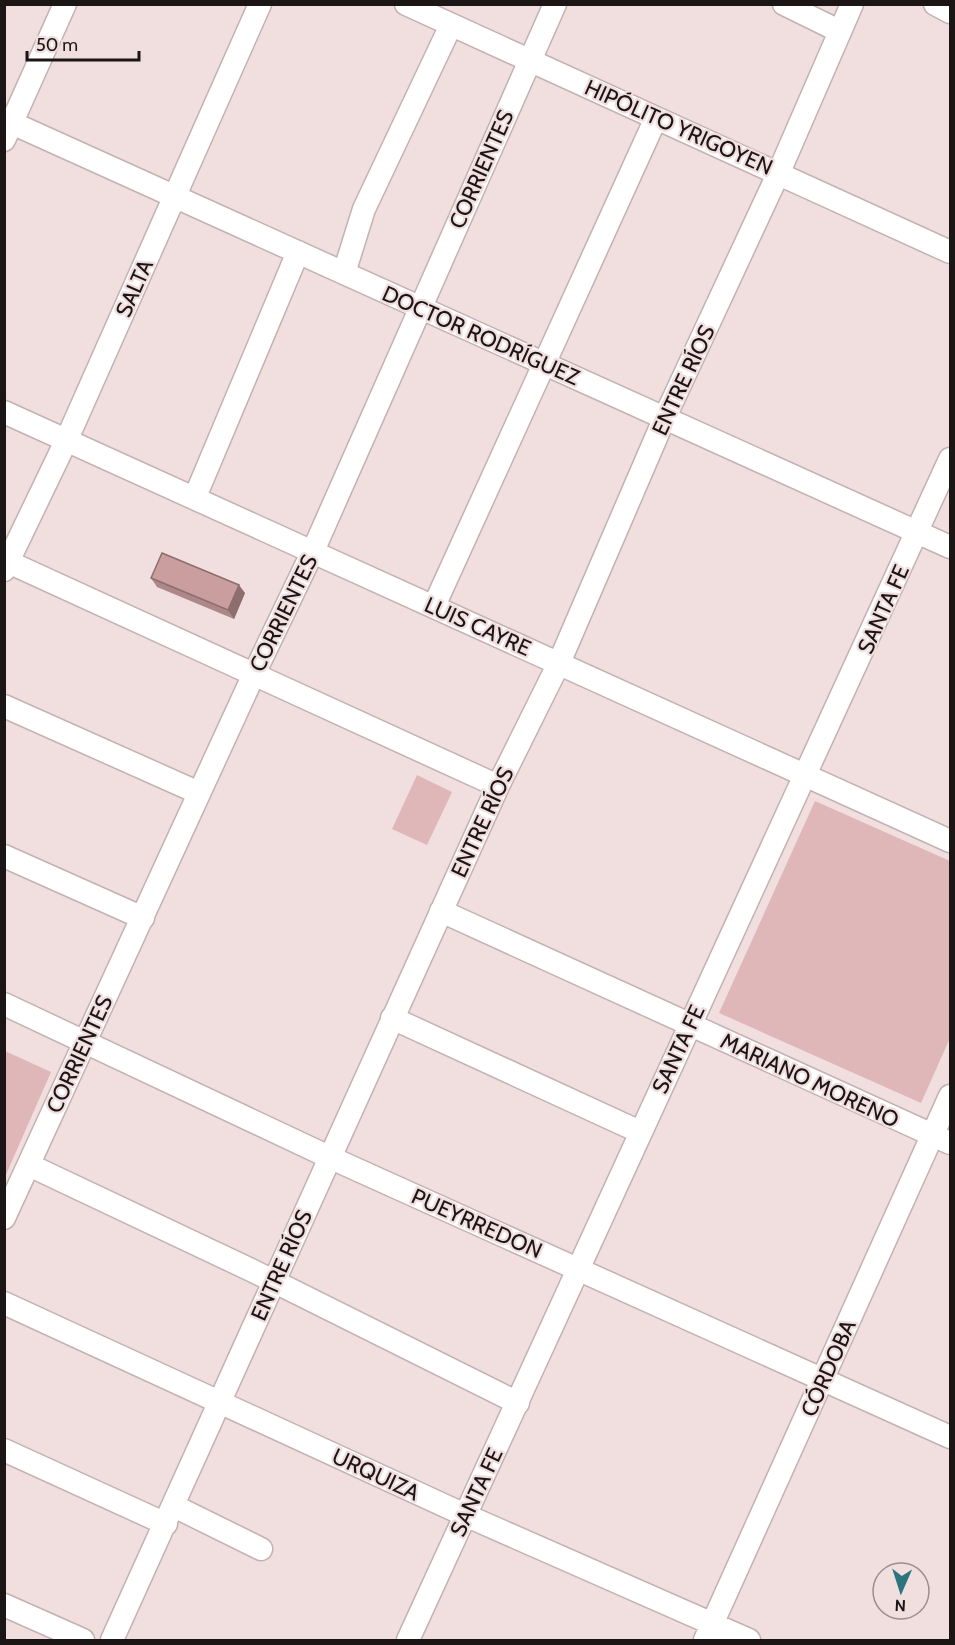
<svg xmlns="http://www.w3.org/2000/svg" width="955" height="1645" font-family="Cabin,sans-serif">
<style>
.green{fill:#e0b7b9}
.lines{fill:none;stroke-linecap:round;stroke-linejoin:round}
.minor-casing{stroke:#c4b1b2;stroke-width:25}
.minor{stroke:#fff;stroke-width:22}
.wall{fill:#ae8789}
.shaded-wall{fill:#8d6e6f}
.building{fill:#ca9d9f;stroke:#8d6e6f;stroke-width:1.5}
.labels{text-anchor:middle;stroke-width:4.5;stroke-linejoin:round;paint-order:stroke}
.street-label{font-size:22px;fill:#1c1515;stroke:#f1dedf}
</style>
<rect width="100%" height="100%" fill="#f1dedf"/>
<path class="green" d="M417,775l35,17 -25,53 -35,-16z
M815,801l135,60v177l-29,65 -202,-90z
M5,1051l46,21 -46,105z"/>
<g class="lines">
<defs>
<path id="minor" d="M406,4l544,248
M784,4l55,27
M935,4l15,8
M12,123l938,424
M4,140l61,-136
M344,273l20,-64 87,-184
M4,412l946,429
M195,497l103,-245
M4,560l494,226
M4,570l63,-131 193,-435
M434,606l222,-488
M4,706l195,87
M4,856l139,62
M441,911l509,232
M4,1004l325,153 621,280
M392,1018l248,114
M29,1165l222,105 267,133
M4,1218l250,-544 59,-123 242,-547
M4,1303l461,212 284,125
M4,1450l162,74
M174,1506l87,43
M4,1605l79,35
M112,1640l386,-854 61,-123 106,-246 114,-245 73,-168
M408,1640l542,-1181
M705,1640l245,-544"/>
</defs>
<use href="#minor" class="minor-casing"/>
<use href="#minor" class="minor"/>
</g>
<path class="wall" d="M151,578l94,15 -11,26 -77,-32z"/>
<path class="shaded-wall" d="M239,585l6,8 -11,26 -6,-9z"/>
<path class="building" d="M162,553l77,32 -11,25 -77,-32z"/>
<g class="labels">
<g class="street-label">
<text transform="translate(679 127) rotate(24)" y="8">HIPÓLITO YRIGOYEN</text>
<text transform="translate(481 169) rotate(-66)" y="8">CORRIENTES</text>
<text transform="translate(134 288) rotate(-66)" y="8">SALTA</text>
<text transform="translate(481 335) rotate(24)" y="8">DOCTOR RODRÍGUEZ</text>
<text transform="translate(683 380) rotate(-65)" y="8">ENTRE RÍOS</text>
<text transform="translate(883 609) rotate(-66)" y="8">SANTA FE</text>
<text transform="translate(283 613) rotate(-64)" y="8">CORRIENTES</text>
<text transform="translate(478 626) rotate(24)" y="8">LUIS CAYRE</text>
<text transform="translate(482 822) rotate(-65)" y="8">ENTRE RÍOS</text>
<text transform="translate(678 1049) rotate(-65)" y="8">SANTA FE</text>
<text transform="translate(79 1054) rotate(-65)" y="8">CORRIENTES</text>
<text transform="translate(810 1080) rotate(25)" y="8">MARIANO MORENO</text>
<text transform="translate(477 1223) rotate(24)" y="8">PUEYRREDON</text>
<text transform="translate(281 1265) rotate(-66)" y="8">ENTRE RÍOS</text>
<text transform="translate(828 1368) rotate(-66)" y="8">CÓRDOBA</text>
<text transform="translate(376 1474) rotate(25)" y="8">URQUIZA</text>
<text transform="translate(476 1492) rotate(-65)" y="8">SANTA FE</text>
</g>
</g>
<rect width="955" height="1645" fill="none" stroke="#1c1515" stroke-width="12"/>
<g transform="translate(901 1591) rotate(183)"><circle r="28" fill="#f1dedf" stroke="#9c8e8e" stroke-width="1.5"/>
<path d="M0-4.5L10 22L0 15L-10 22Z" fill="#2c757d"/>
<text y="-9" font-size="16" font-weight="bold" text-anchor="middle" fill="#1c1515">N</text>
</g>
<path d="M27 51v9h112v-9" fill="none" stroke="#1c1515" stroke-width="3"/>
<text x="36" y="51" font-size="18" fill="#1c1515" stroke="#f1dedf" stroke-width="4.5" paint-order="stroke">50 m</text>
</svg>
